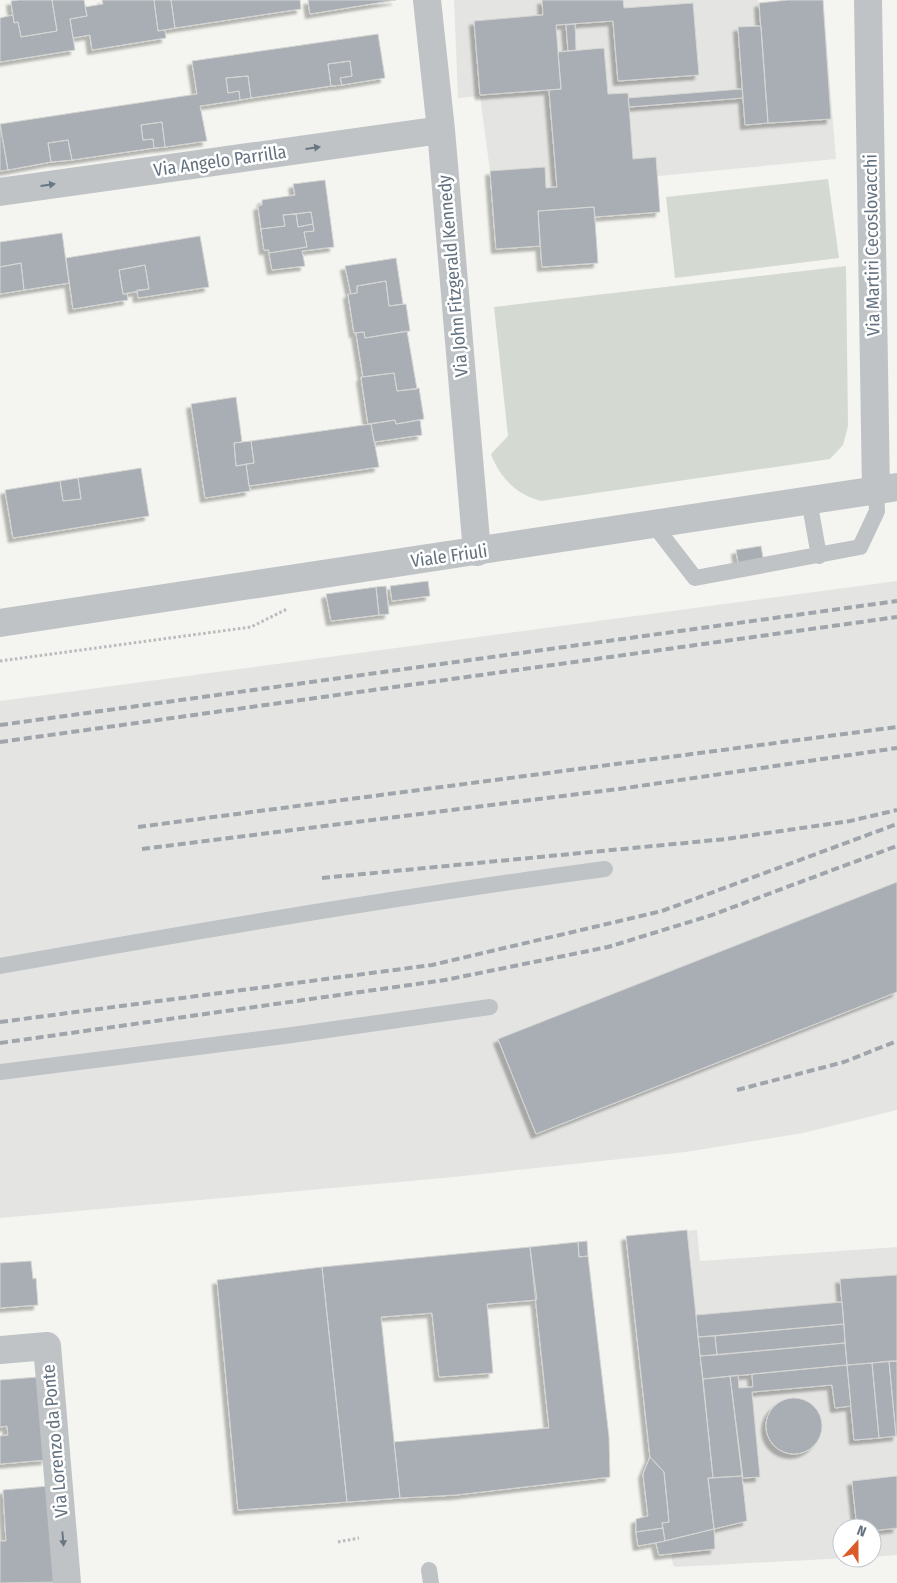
<svg xmlns="http://www.w3.org/2000/svg" width="897" height="1583" font-family="'Fira Sans Condensed',sans-serif">
<style>
.built{fill:#e4e5e3}
.green{fill:#d4dad1}
.building{fill:#a8aeb4;stroke:#d5d5d3;filter:url(#shadow)}
.lines{fill:none;stroke-linecap:round;stroke-linejoin:round}
.path{stroke:#b9bbbd;stroke-width:3;stroke-dasharray:2.5 2.5;stroke-linecap:butt}
.service{stroke:#bfc3c6;stroke-width:16}
.minor{stroke:#bfc3c6;stroke-width:28}
.tertiary{stroke:#bfc3c6;stroke-width:28}
.rail{stroke:#a0a5ab;stroke-width:4;stroke-dasharray:8 4;stroke-linecap:butt}
.oneway{fill:#697684}
.labels{text-anchor:middle;stroke-width:5;stroke-linejoin:round;paint-order:stroke}
.street-label{font-size:18px;fill:#647280;stroke:#fff}
</style>
<defs>
<filter id="shadow"><feDropShadow dx="-4.5" dy="4.5" stdDeviation="1" flood-color="#0004"/></filter>
</defs>
<rect width="100%" height="100%" fill="#f4f4f0"/>
<path class="built" d="M454,0h304l1,3 64,-3 13,159 -178,17 2,36 -65,5 3,46 -56,4 -2,-21 -44,3 -6,-78 -10,-75 -22,2z
M897,581v529l-94,23 -117,19 -242,26 -444,40v-517z
M697,1230l3,31 197,-14v308l-25,2v-29h-30v30h5l-171,9 -3,-2 -2,-11 -12,1 -3,-12 9,-2 -15,-84 -24,-221z"/>
<path class="green" d="M828,179l11,79 -164,20 -9,-81z
M846,266l2,160 -5,19 -13,14 -289,42c-25,-7 -41,-23 -50,-47l17,-18 -14,-129z"/>
<path class="building" d="M19,0h33l5,31 -36,6 -3,-15 -4,1 -3,-22z
M52,0h32l3,16 -17,3 5,31 -75,12v-44l13,-3 1,8 4,-1 3,15 36,-6z
M102,0h52l4,31 7,-1 1,8 -74,12 -2,-15 -17,3 -3,-19 17,-3 -2,-9 18,-3z
M154,0h17l4,28 -17,3z
M171,0h129l1,9 -126,19z
M308,0h88l-86,14z
M542,0h81l1,8 69,-5 6,72 -81,6 -5,-60 -57,4 5,64 -81,6 -6,-74 69,-6z
M788,0h35l8,119 -63,4 -9,-120z
M575,24l1,26 -8,1 -2,-26z
M761,26l7,97 -23,2 -7,-98z
M378,34l7,44 -43,7 -2,-7 12,-2 -2,-15 -22,3 3,22 -80,12 -3,-22 -22,2 2,15 11,-2 1,9 -40,6 7,35 -42,6 -3,-25 -21,3 2,15 10,-1 1,9 -82,12 -4,-20 -20,3 3,19 -43,8 -8,-46 197,-30 -5,-33z
M604,48l4,46 20,-1 5,66 23,-2 4,55 -65,5 -1,-10 -56,4 2,35 -44,3 -6,-78 55,-4 1,21 11,-1 -8,-97 12,-1 -3,-37z
M350,61l2,15 -12,2 2,7 -11,1 -3,-22z
M248,76l3,22 -11,2 -1,-9 -11,2 -2,-15z
M742,89l1,9 -114,9 -1,-9z
M162,122l3,25 -11,1 -1,-9 -10,1 -2,-15z
M0,124l8,46 -8,1z
M68,140l4,20 -21,2 -3,-19z
M325,180l9,67 -32,4 3,15 -33,4 -3,-17 38,-6 -3,-15 10,-1 -3,-19 -28,3 2,11 -24,3 -3,-23 4,-1v-5l33,-5 -2,-11z
M594,207l4,56 -56,4 -4,-56z
M311,212l2,12 -15,3 -2,-13z
M296,214l2,13 15,-3 1,7 -10,1 3,15 -38,6v-3h-5l-3,-21 24,-3 -2,-11z
M62,233l7,50 -45,7 -3,-27 -21,4v-25z
M200,236l9,51 -71,11 -1,-8 12,-1 -4,-24 -26,5 4,24h4l1,6 -55,9 -7,-51z
M396,258l7,46 -14,2 -3,-25 -29,5v7l-6,1 -6,-28z
M21,263l3,27 -24,4v-27z
M145,265l4,24 -26,5 -4,-24z
M386,281l3,25 17,-2 4,27 -45,7 -1,-6 -10,1 -6,-39 9,-1v-7z
M407,331l10,58 -20,2 -3,-18 -31,4 -7,-44 8,-1 1,6z
M394,373l3,18 22,-3 5,31 -28,5 -1,-4 -27,4 -7,-47z
M236,397l6,45 -8,1 2,23 10,-2 4,27 -45,7 -14,-94z
M395,420l1,4 24,-4 2,15 -48,7 -3,-18z
M371,424l8,43 -130,19 -3,-22 8,-1 -3,-22z
M251,441l3,22 -18,3 -2,-23z
M141,468l8,48 -136,22 -8,-48 55,-9 3,20 18,-2 -3,-21z
M78,478l3,21 -18,2 -3,-20z
M761,546l3,17 -25,5 -3,-18z
M428,581l2,15 -38,5 -2,-15z
M386,586l3,28 -10,1 -3,-28z
M376,587l3,28 -48,6 -5,-27z
M897,882v110l-361,142 -38,-95z
M687,1230l26,248h-5l6,51 -49,12 -3,-18 7,-1 -5,-50 -14,-15 -24,-221z
M587,1241l1,15 -9,1 -1,-15z
M578,1242l1,15 9,-1 21,181 1,40 -154,18 -56,3 -6,-56 155,-14 -19,-181z
M530,1247l7,53 -50,4 6,69 -54,4 -7,-64 -51,4 19,181 -53,4 -25,-235z
M31,1261l2,18 3,-1 2,27 -38,3v-45z
M322,1267l25,235 -109,8 -21,-230z
M897,1275v86l-50,4 -7,-86z
M842,1302l2,22 -146,13 -2,-22z
M844,1324l1,19 -128,12 -2,-19z
M715,1336l2,19 -17,1 -2,-19z
M845,1343l2,22 -144,14 -3,-23z
M889,1361h8v75h-1z
M889,1361l7,75 -17,2 -7,-75z
M872,1363l7,75 -25,2 -7,-75z
M847,1365l4,41 -16,2 -3,-23 -80,7 8,85 -17,1 -13,-102 8,-1 1,13 14,-1 -1,-13z
M730,1376l12,100 -29,2 -10,-99z
M38,1377l8,83 -46,4v-28l8,-1 -1,-9 -7,1v-47z
M766 1426a28 28 0 1 1 56 0a28 28 0 1 1-56 0Z
M650,1457l14,15 5,50 -7,1 1,5 -27,4v-13l12,-3 -5,-42z
M742,1476l5,45 -33,8 -6,-51z
M897,1476v52l-25,3v-3h-15l-5,-47z
M49,1486l8,96 -57,1v-42h6l-3,-51z
M663,1528l2,13 -27,5 -2,-14z
M714,1529l1,20 -56,6 -3,-12z"/>
<g class="lines">
<path class="path" d="M0,661l251,-34 36,-18
M338,1542l21,-4"/>
<path class="service" d="M809,500l10,56
M654,525l41,53 165,-31 17,-36 -1,-21
M0,966c201,-36 402,-70 605,-97
M0,1072l292,-37 198,-28
M429,1570l2,13"/>
<path class="minor" d="M427,0l14,130 36,422
M868,0l8,490
M0,192l441,-62
M0,1350l47,-4 20,237"/>
<path class="tertiary" d="M0,623l897,-136"/>
<path class="rail" d="M0,725l897,-124
M0,742l897,-125
M138,827l759,-100
M142,849l477,-60 278,-41
M322,878l404,-39 124,-18 47,-11
M0,1022l432,-57 230,-54 235,-87
M0,1043l445,-63 163,-33 104,-32 185,-69
M737,1090l107,-28 53,-21"/>
</g>
<defs><path id="oneway-solid" d="M-6-.8H1V-3.2L6.5 0L1 3.2V.8H-6Z" transform="scale(1.25)"/></defs>
<g class="oneway">
<use href="#oneway-solid" transform="translate(313 148) rotate(-8)"/>
<use href="#oneway-solid" transform="translate(48 185) rotate(-8)"/>
<use href="#oneway-solid" transform="translate(63 1539) rotate(85)"/>
</g>
<g class="labels">
<g class="street-label">
<text transform="translate(220 161) rotate(-8)" y="6">Via Angelo Parrilla</text>
<text transform="translate(872 245) rotate(-91)" y="6">Via Martiri Cecoslovacchi</text>
<text transform="translate(453 276) rotate(-95)" y="6">Via John Fitzgerald Kennedy</text>
<text transform="translate(449 556) rotate(-8)" y="6">Viale Friuli</text>
<text transform="translate(55 1441) rotate(-95)" y="6">Via Lorenzo da Ponte</text>
</g>
</g>
<g transform="translate(857 1543) rotate(21)"><circle r="24" fill="#ffffff" stroke="#c1c7cc"/>
<path d="M0-4L9 19L0 12L-9 19Z" fill="#da5b29"/>
<text y="-8" font-size="14" font-weight="bold" text-anchor="middle" fill="#647280">N</text>
</g>
</svg>
